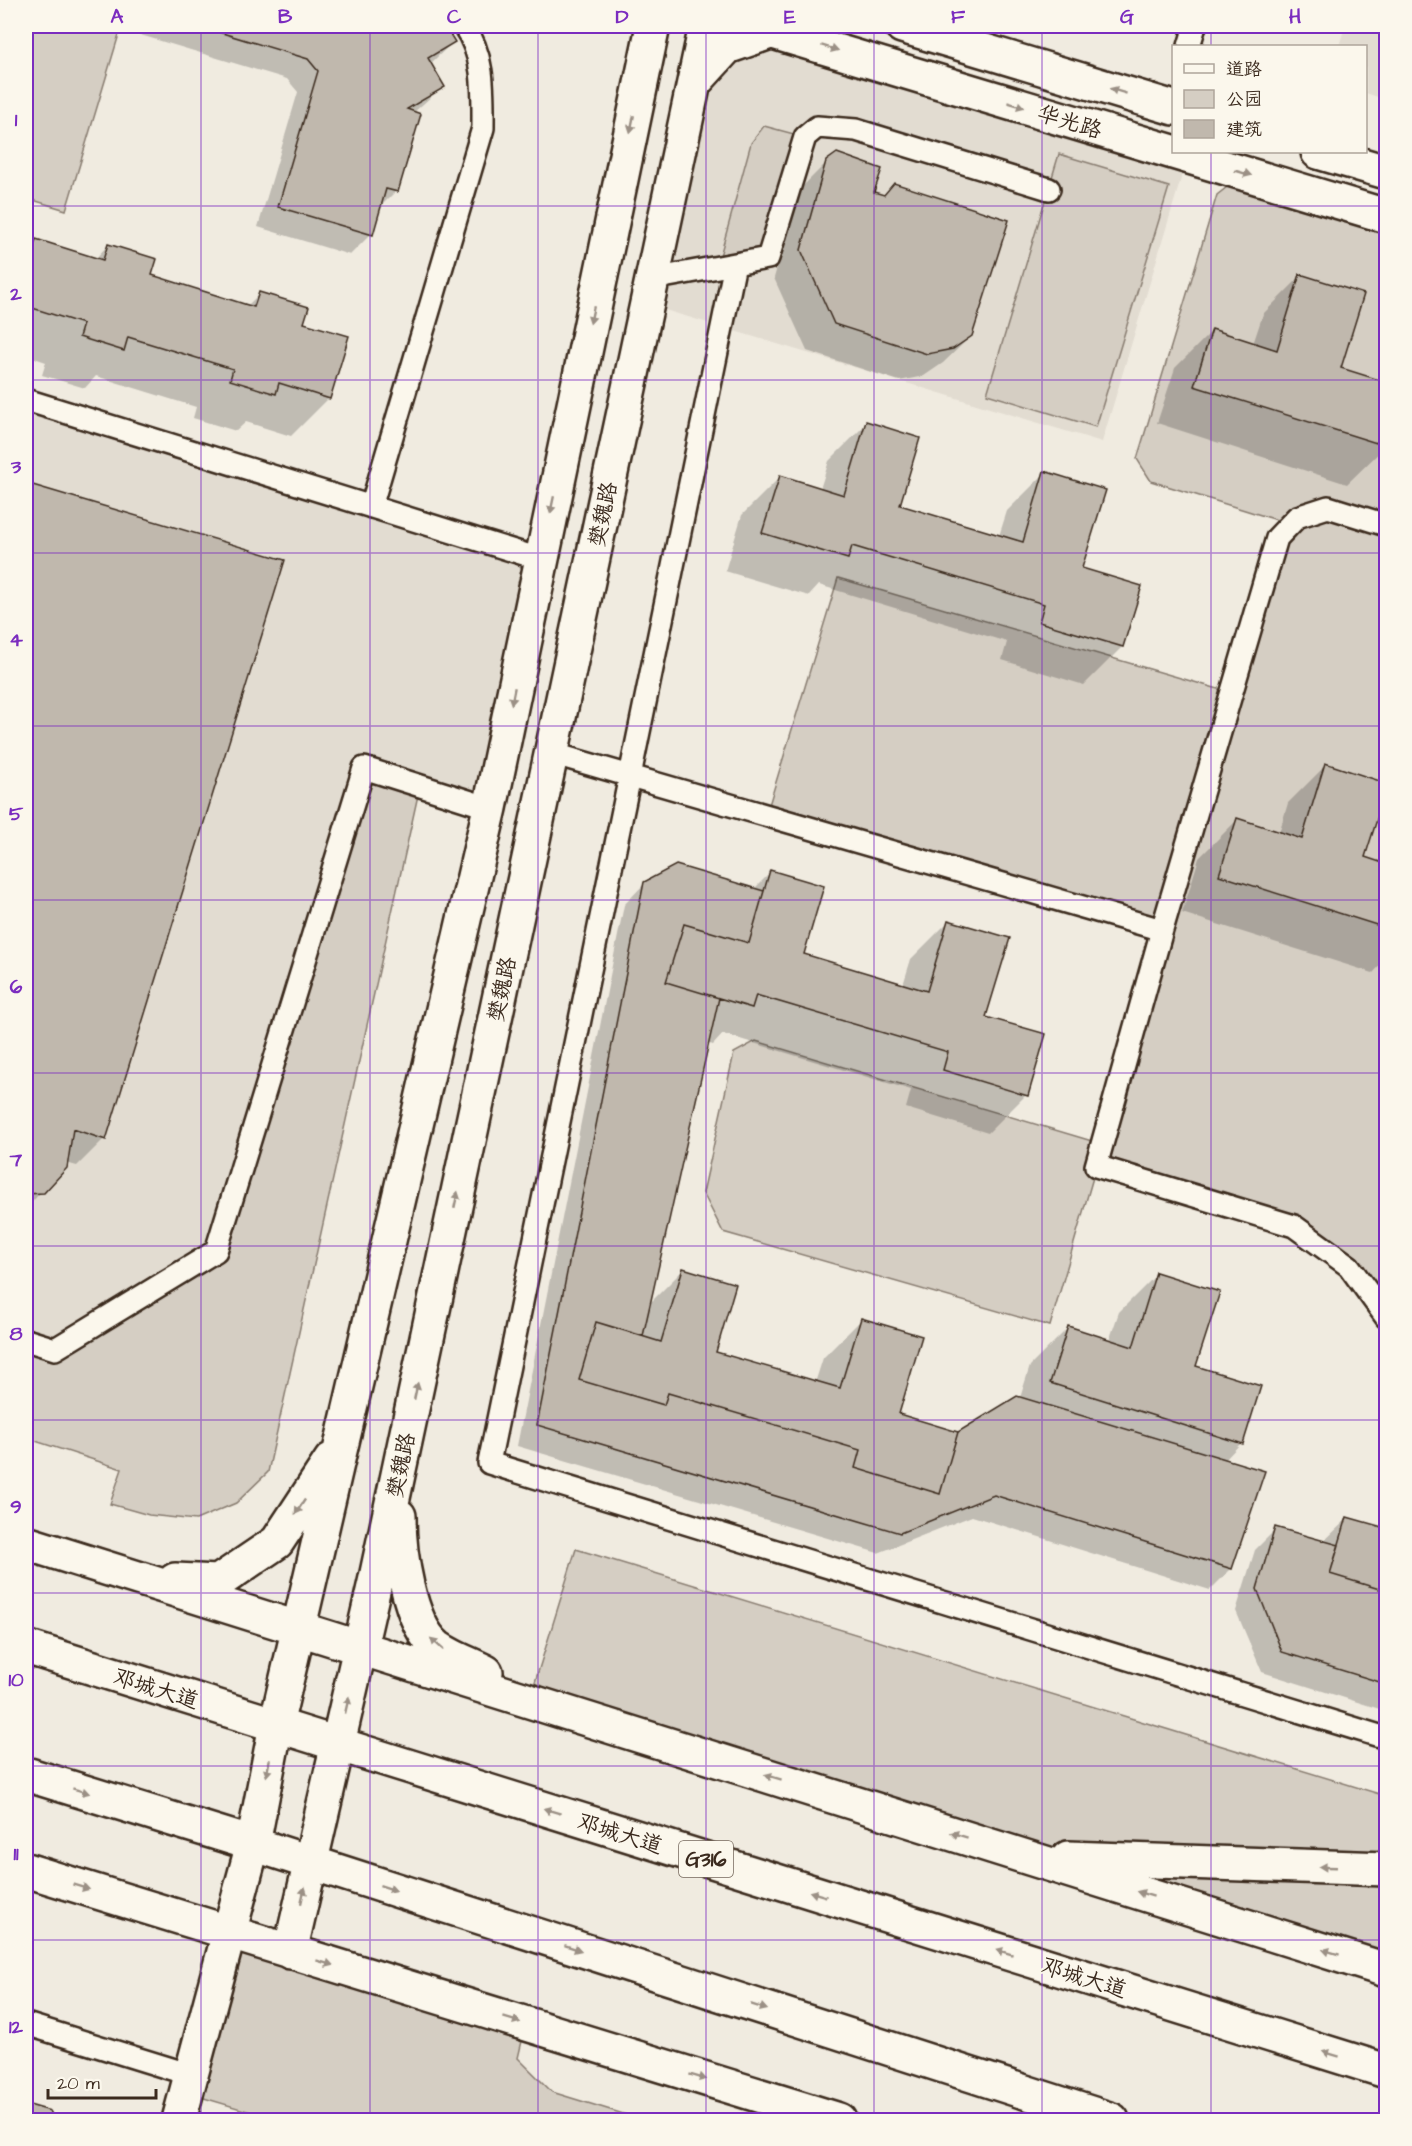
<svg xmlns="http://www.w3.org/2000/svg" width="1412" height="2146" font-family="'Architects Daughter','LXGW WenKai TC',sans-serif">
<style>
.built{fill:#e2dcd1}
.green{fill:#d5cec3;stroke:#887c70;stroke-width:1.5}
.shadow{fill:#0003}
.building{fill:#c0b8ad;stroke:#3b2a1e;stroke-width:1.5}
.lines{fill:none;stroke-linecap:round;stroke-linejoin:round}
.lane-casing{stroke:#3b2a1e;stroke-width:26}
.street-casing{stroke:#3b2a1e;stroke-width:38}
.secondary-casing{stroke:#3b2a1e;stroke-width:38}
.highway-casing{stroke:#3b2a1e;stroke-width:38}
.lane{stroke:#fbf7ec;stroke-width:21}
.street{stroke:#fbf7ec;stroke-width:33}
.secondary{stroke:#fbf7ec;stroke-width:33}
.highway{stroke:#fbf7ec;stroke-width:33}
.oneway{fill:#9b9085}
.grid{fill:none;stroke:#7b2cbf;stroke-width:1.5;stroke-opacity:0.55}
.labels{text-anchor:middle;stroke-width:4.5;stroke-linejoin:round;paint-order:stroke}
.shield{fill:#fbf7ec;stroke:#75685c;stroke-width:1.5}
.shield-label{font-size:21px;font-weight:bold;fill:#3b2a1e}
.street-label{font-size:22px;fill:#3b2a1e;stroke:#fbf7ec}
.neatline{fill:none;stroke:#7b2cbf;stroke-width:2}
.grid-label{font-size:20px;text-anchor:middle;font-weight:bold;fill:#7b2cbf}
</style>
<rect width="100%" height="100%" fill="#f0ebe0"/>
<filter id="ink" filterUnits="userSpaceOnUse"><feTurbulence type="fractalNoise" baseFrequency=".0167" numOctaves="2"/><feDisplacementMap in="SourceGraphic" scale="12" xChannelSelector="R" yChannelSelector="G"/><feConvolveMatrix kernelMatrix="1 2 1 2 8 2 1 2 1" color-interpolation-filters="sRGB"/></filter>
<g filter="url(#ink)">
<path class="built" d="M1345,26h41v74l-20,-7v-47h-27z
M774,45l409,127 -81,270 -447,-135 49,-209 29,-35z
M26,401l514,158 -50,249 -70,-22 -204,465 -161,98 -29,-9z"/>
<path class="green" d="M26,26h76l18,5 -54,179 -40,-12z
M764,126l41,11 -37,121 -51,9 34,-124z
M1059,154l110,33 -73,240 -109,-33z
M1245,173l141,43v1101l-92,-91 -198,-59 -46,159 -327,-94 -20,-39 31,-140 22,-12 346,103 60,-214 -396,-115 72,-237 394,115 58,-169 -139,-43 -14,-22 80,-264z
M364,768l56,18 -152,686 -32,31 -40,17 -47,-5 -39,-11 12,-35 -96,-31v-98l29,9 161,-98z
M576,1549l810,247v174l-855,-275z
M229,1933l297,91 -8,34 34,34 91,28h-365l-91,-27z"/>
<path class="shadow" d="M136,26h307l10,16 -23,22 13,22 -30,27 -17,78 -17,17 -8,26 -21,21 -92,-28 40,-135 -11,-13 -153,-46z
M827,162l45,31 99,143 -28,27 -19,13 -25,5 -92,-30 -33,-73 25,-88z
M36,241l59,18 13,-14 42,31 97,30 12,-12 43,30 27,74 -38,38 -45,-14 -10,9 -43,-13 3,-11 -100,-31 -11,12 -43,-13 4,-13 -20,-7v-104z
M1301,276l38,93 47,15v62l-39,38 -190,-61 18,-55 38,-38 40,14 10,-30z
M867,423l31,83 101,30 8,-25 38,-38 35,96 42,78 -38,38 -82,-25 5,-18 -188,-57 -10,11 -84,-25 17,-56 38,-38 40,12 9,-28z
M26,485l257,76 -179,578 -27,27 -11,-3 -40,46z
M1326,765l60,19 -23,74 23,8v93l-13,14 -191,-60 17,-55 38,-38 42,13 9,-30z
M771,872l31,83 101,30 8,-26 38,-38 35,97 42,77 -38,38 -82,-25 5,-18 -188,-56 -10,11 -6,-2 -58,261 34,-34 31,83 101,30 8,-25 38,-38 36,95 60,18 63,-35 10,-32 38,-38 41,13 10,-29 38,-38 37,93 47,76 -16,17 6,109 -21,21 -238,-74 -94,37 -361,-107 107,-541 21,-22 109,6z
M1348,1518l38,12v181l-124,-39 -26,-61 19,-61 21,-21 47,13z
M26,2105l23,8 5,7h-28z"/>
<path class="building" d="M199,26h246l10,16 -27,16 17,29 -38,22 14,5 -23,78 -12,-3 -13,46 -95,-28 40,-136 -10,-12z
M837,153l45,16 -8,23 10,3 10,-12 115,37 -37,116 -19,13 -26,5 -93,-30 -33,-74 25,-89z
M36,239l67,21 5,-16 49,15 -5,16 102,32 5,-15 50,15 -5,16 45,13 -19,63 -51,-16 -3,11 -46,-14 3,-11 -105,-32 -4,14 -45,-14 4,-13 -57,-18v-34z
M1300,274l64,20 -23,74 45,14v64l-192,-60 18,-57 65,21z
M866,421l54,17 -20,67 123,37 21,-71 62,19 -24,78 60,18 -19,61 -84,-25 5,-18 -192,-58 -4,13 -86,-26 18,-58 64,20z
M26,483l259,77 -179,580 -33,-11 -6,39 -23,25 -18,1z
M1325,763l61,20v8l-21,66 21,7v64l-167,-53 18,-57 65,21z
M676,865l88,26 -15,52 -65,-19 -18,58 53,16 -76,338 -47,-14 -17,58 85,25 4,-12 192,57 -5,18 85,26 18,-62 59,-36 248,75 -33,98 -238,-74 -94,38 -363,-108 107,-543z
M770,870l54,16 -20,68 123,37 21,-71 62,18 -24,79 60,17 -18,62 -85,-26 5,-18 -192,-57 -4,13 -86,-26 18,-58 65,19z
M683,1268l53,16 -20,68 124,36 21,-70 61,18 -23,78 59,18 -18,62 -85,-26 5,-18 -192,-57 -4,12 -85,-25 17,-58 65,20z
M1156,1272l64,20 -24,74 65,20 -18,58 -193,-61 18,-57 65,21z
M1347,1517l39,11v63l-56,-17z
M1275,1527l64,18 -9,29 56,17v93l-104,-32 -25,-63z
M26,2104l24,7 5,9h-29z"/>
<g class="lines">
<defs>
<path id="lane" d="M1189,46l6,-20
M735,264l-246,1199 897,275
M652,279l116,-21 37,-121 12,-10 39,3 193,59
M26,400l514,159
M371,507l112,-379c0,-36 2,-72 -19,-102
M551,753l611,177 115,-392 20,-21 31,-10 58,18
M1162,930l-66,236 198,60 55,40 37,51
M26,1340l29,9 161,-98 148,-483 126,40
M26,2024l165,51"/>
<path id="street" d="M179,2120l50,-187"/>
<path id="secondary" d="M753,26l633,190
M902,26l272,82
M695,82l32,-35 46,-16
M1318,152l68,20
M399,1516c0,35 9,107 38,131 13,10 34,17 49,25
M26,1543l1360,427
M175,1580l43,2 59,-40 54,-82
M1068,1858l318,11
M26,1870l813,250
M229,1933l24,-89 23,-119 214,-917 163,-782
M290,1952l86,-374 330,-1552"/>
<path id="highway" d="M26,1647l1360,424
M26,1774l227,70 859,276"/>
</defs>
<use href="#lane" class="lane-casing"/>
<use href="#street" class="street-casing"/>
<use href="#secondary" class="secondary-casing"/>
<use href="#highway" class="highway-casing"/>
<use href="#lane" class="lane"/>
<use href="#street" class="street"/>
<use href="#secondary" class="secondary"/>
<use href="#highway" class="highway"/>
</g>
<defs><path id="oneway-solid" d="M-6-.8H1V-3.2L6.5 0L1 3.2V.8H-6Z" transform="scale(1.5)"/></defs>
<g class="oneway">
<use href="#oneway-solid" transform="translate(830 48) rotate(17)"/>
<use href="#oneway-solid" transform="translate(1118 91) rotate(-163)"/>
<use href="#oneway-solid" transform="translate(1016 105) rotate(17)"/>
<use href="#oneway-solid" transform="translate(632 124) rotate(102)"/>
<use href="#oneway-solid" transform="translate(1243 173) rotate(17)"/>
<use href="#oneway-solid" transform="translate(592 315) rotate(102)"/>
<use href="#oneway-solid" transform="translate(552 505) rotate(102)"/>
<use href="#oneway-solid" transform="translate(513 696) rotate(101)"/>
<use href="#oneway-solid" transform="translate(456 1200) rotate(-78)"/>
<use href="#oneway-solid" transform="translate(416 1391) rotate(-78)"/>
<use href="#oneway-solid" transform="translate(300 1507) rotate(124)"/>
<use href="#oneway-solid" transform="translate(437 1644) rotate(-138)"/>
<use href="#oneway-solid" transform="translate(347 1705) rotate(-77)"/>
<use href="#oneway-solid" transform="translate(268 1768) rotate(101)"/>
<use href="#oneway-solid" transform="translate(773 1777) rotate(-163)"/>
<use href="#oneway-solid" transform="translate(81 1791) rotate(17)"/>
<use href="#oneway-solid" transform="translate(552 1811) rotate(-163)"/>
<use href="#oneway-solid" transform="translate(959 1835) rotate(-163)"/>
<use href="#oneway-solid" transform="translate(1328 1867) rotate(-178)"/>
<use href="#oneway-solid" transform="translate(81 1887) rotate(17)"/>
<use href="#oneway-solid" transform="translate(388 1888) rotate(18)"/>
<use href="#oneway-solid" transform="translate(818 1894) rotate(-163)"/>
<use href="#oneway-solid" transform="translate(1145 1894) rotate(-163)"/>
<use href="#oneway-solid" transform="translate(303 1895) rotate(-77)"/>
<use href="#oneway-solid" transform="translate(573 1948) rotate(18)"/>
<use href="#oneway-solid" transform="translate(1004 1952) rotate(-163)"/>
<use href="#oneway-solid" transform="translate(1331 1952) rotate(-163)"/>
<use href="#oneway-solid" transform="translate(325 1963) rotate(17)"/>
<use href="#oneway-solid" transform="translate(759 2007) rotate(18)"/>
<use href="#oneway-solid" transform="translate(512 2020) rotate(17)"/>
<use href="#oneway-solid" transform="translate(1331 2054) rotate(-163)"/>
<use href="#oneway-solid" transform="translate(698 2077) rotate(17)"/>
</g>
</g>
<path class="grid" d="M201,26v2094M370,26v2094M538,26v2094M706,26v2094M874,26v2094M1042,26v2094M1211,26v20M1211,152v1968M26,206h1360M26,380h1360M26,553h1360M26,726h1360M26,900h1360M26,1073h1360M26,1246h1360M26,1420h1360M26,1593h1360M26,1766h1360M26,1940h1360"/>
<g class="labels">
<rect class="shield" x="679" y="1841" width="54" height="36" rx="4.5"/>
<g class="shield-label">
<text x="706" y="1866">G316</text>
</g>
<g class="street-label">
<text transform="translate(1070 121) rotate(17)" y="8">华光路</text>
<text transform="translate(602 514) rotate(-78)" y="8">樊魏路</text>
<text transform="translate(501 989) rotate(-78)" y="8">樊魏路</text>
<text transform="translate(400 1465) rotate(-78)" y="8">樊魏路</text>
<text transform="translate(156 1688) rotate(17)" y="8">邓城大道</text>
<text transform="translate(620 1833) rotate(17)" y="8">邓城大道</text>
<text transform="translate(1084 1977) rotate(17)" y="8">邓城大道</text>
</g>
</g>
<rect width="1412" height="2146" fill="none" stroke="#fbf7ec" stroke-width="66"/>
<rect x="1172" y="45" width="195" height="108" fill="#fbf7ec" stroke="#aea59a" stroke-width="1.5"/>
<rect x="1184" y="64" width="30" height="9" fill="#fbf7ec" stroke="#aea59a" stroke-width="1.5"/>
<text x="1226" y="75" font-size="18" fill="#3b2a1e">道路</text>
<rect x="1184" y="90" width="30" height="18" fill="#d5cec3" stroke="#aea59a" stroke-width="1.5"/>
<text x="1226" y="105" font-size="18" fill="#3b2a1e">公园</text>
<rect x="1184" y="120" width="30" height="18" fill="#c0b8ad" stroke="#aea59a" stroke-width="1.5"/>
<text x="1226" y="135" font-size="18" fill="#3b2a1e">建筑</text>
<path d="M48 2089v9h108v-9" fill="none" stroke="#3b2a1e" stroke-width="3"/>
<text x="57" y="2089" font-size="18" fill="#3b2a1e" stroke="#fbf7ec" stroke-width="4.5" paint-order="stroke">20 m</text>
<rect x="33" y="33" width="1346" height="2080" class="neatline"/>
<g class="grid-label">
<text x="117" y="23">A</text>
<text x="285" y="23">B</text>
<text x="454" y="23">C</text>
<text x="622" y="23">D</text>
<text x="790" y="23">E</text>
<text x="958" y="23">F</text>
<text x="1127" y="23">G</text>
<text x="1295" y="23">H</text>
<text x="16" y="126">1</text>
<text x="16" y="300">2</text>
<text x="16" y="473">3</text>
<text x="16" y="646">4</text>
<text x="16" y="820">5</text>
<text x="16" y="993">6</text>
<text x="16" y="1166">7</text>
<text x="16" y="1340">8</text>
<text x="16" y="1513">9</text>
<text x="16" y="1686">10</text>
<text x="16" y="1860">11</text>
<text x="16" y="2033">12</text>
</g>
</svg>
